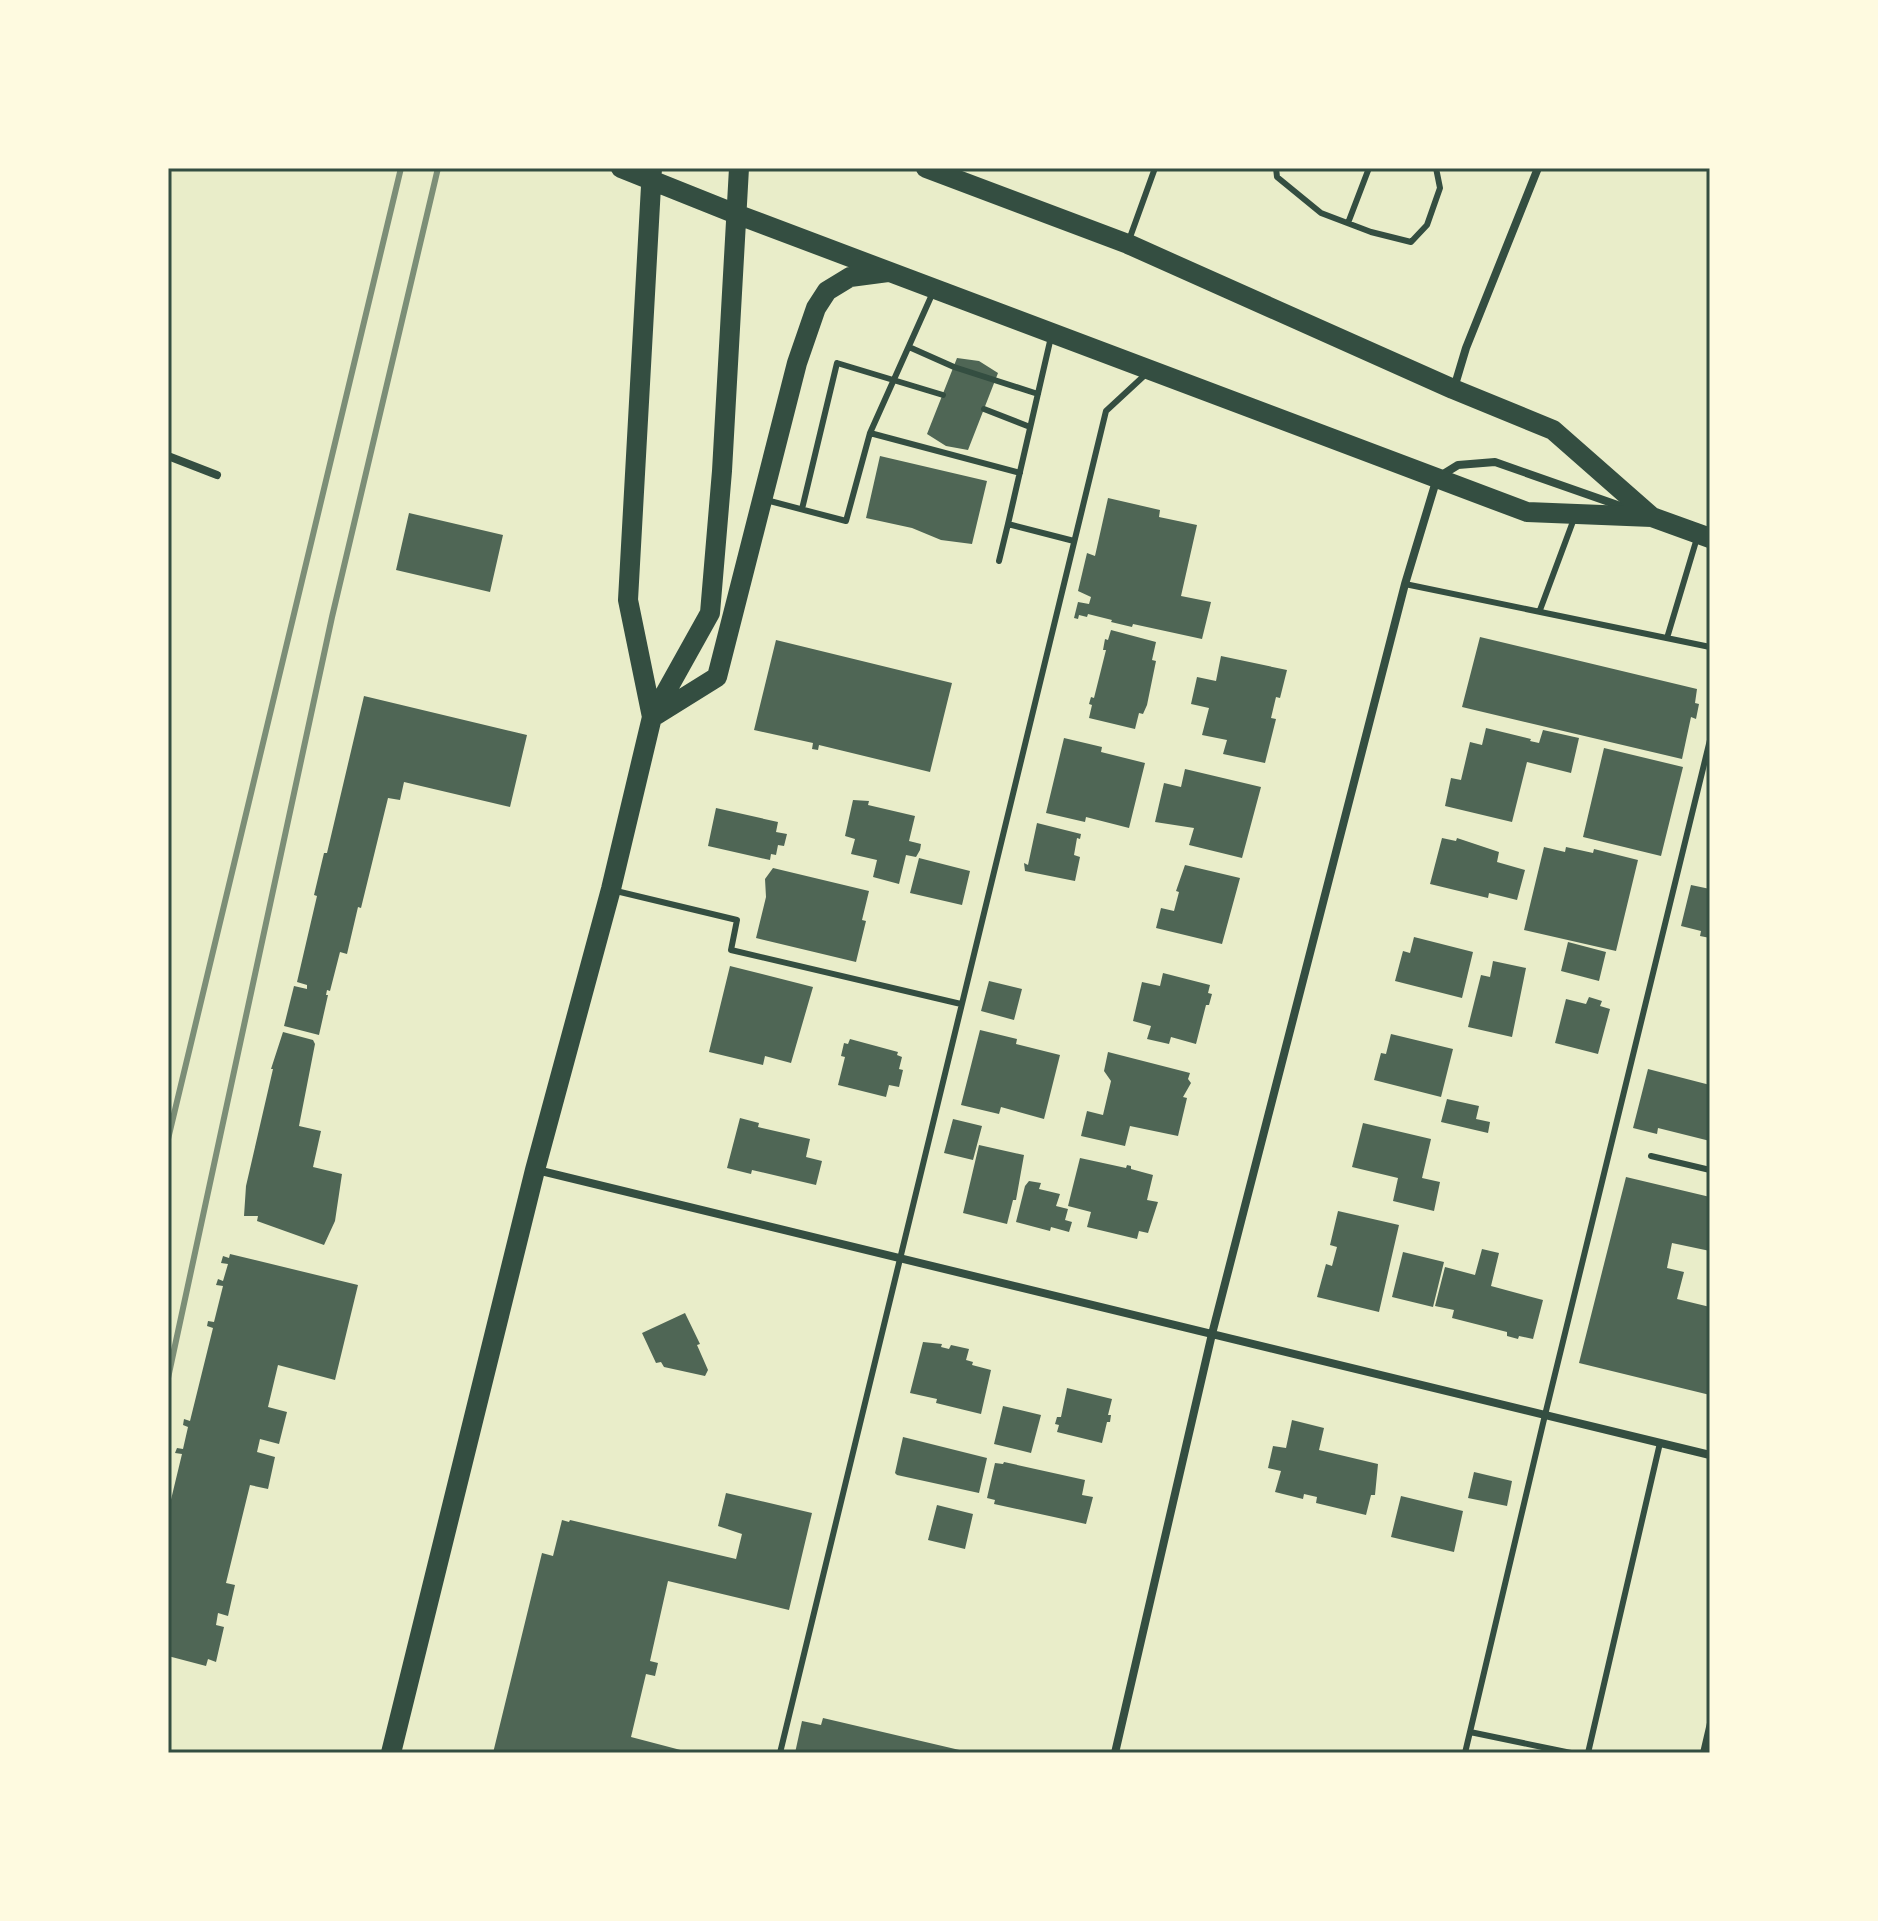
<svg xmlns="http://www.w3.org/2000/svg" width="1878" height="1921" font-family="'Nunito Sans',sans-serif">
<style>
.building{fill:#4f6655}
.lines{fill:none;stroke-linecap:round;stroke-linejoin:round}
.service{stroke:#344e41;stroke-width:6}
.minor{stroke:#344e41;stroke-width:8}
.primary{stroke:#344e41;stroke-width:20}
.rail{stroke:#7c8e77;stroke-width:6}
.neatline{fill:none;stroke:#344e41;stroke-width:3}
</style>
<rect width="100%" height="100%" fill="#e9edc9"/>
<path class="building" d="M957,358l22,3 19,12 -30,77 -22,-4 -19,-12z
M880,456l107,25 -15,63 -31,-4 -29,-12 -46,-10z
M1108,498l52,12 -1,7 38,8 -16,71 30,6 -9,37 -69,-15 -1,3 -21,-5 1,-2 -24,-6 -1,3 -8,-2 -1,4 -4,-1 4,-16 11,2 2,-7 -13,-6 9,-38 8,3z
M409,513l94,22 -13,57 -94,-22z
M1111,630l45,12 -4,18 4,1 -9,44 -4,9 -4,-1 -4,16 -46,-11 3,-13 -3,-1 2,-7 3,1 12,-48h-3l2,-11 3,1z
M1480,637l217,52 -2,14 4,1 -3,15 -5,-2 -9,42 -220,-52z
M776,640l176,43 -22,89 -111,-27 -1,5 -6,-1 1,-6 -59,-13z
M1221,656l66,14 -7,28 -4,-1 -5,21 5,1 -11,44 -42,-9 4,-14 -25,-5 7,-27 -18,-4 6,-27 19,4z
M364,696l163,39 -17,72 -106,-25 -4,18 -12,-2 -27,110 -3,-1 -11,47 -7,-2 -10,39 -3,-1 -1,5h2l-9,40 -35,-9 10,-40 13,3v-4l-10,-3 20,-86 -3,-1 10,-42h3z
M1486,728l45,11 -1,2 9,2 4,-13 36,8 -8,35 -44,-11 -15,60 -67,-16 6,-28 10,2 9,-38 12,3z
M1064,738l38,9 -1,5 44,11 -16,65 -43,-11 -1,5 -39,-9z
M1604,748l79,19 -22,89 -78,-19z
M1185,769l76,18 -19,71 -53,-13 5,-17 -39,-6 9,-39 17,4z
M853,800l16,1 -1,4 47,11 -6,25 12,3 -1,6 -4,7 -10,-2 -7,29 -26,-7 4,-17 -26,-6 4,-15 -10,-3z
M716,808l62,14 -2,10 11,2 -3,12 -6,-1 -2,10 -5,-1 -1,6 -62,-14z
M1037,823l44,11 -1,5 -3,-1 -3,17 6,2 -5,24 -50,-10 -1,-8 4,2z
M1442,838l14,3 1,-3 42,14 -2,10 28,8 -8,30 -28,-7 -1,5 -58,-14z
M1544,847l21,5 1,-5 27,6 1,-4 44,11 -22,91 -92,-21z
M919,858l51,13 -8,34 -52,-12z
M1185,865l55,13 -18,66 -66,-16 5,-20 13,3 5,-19 -3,-1z
M773,868l96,23 -7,29 4,1 -10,41 -100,-24 10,-41 -1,-18z
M1691,885l19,4v49l-10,-2 1,-5 -20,-5z
M1414,937l59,15 -11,46 -67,-17 8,-30 7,2z
M1568,942l38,10 -7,29 -38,-10z
M1493,961l33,7 -14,69 -44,-10 13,-52 9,2z
M730,966l83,21 -22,76 -26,-7 -2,9 -54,-13z
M1163,973l47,12 -2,8 4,1 -3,11h-3l-10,39 -25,-7 -2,7 -22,-5 4,-13 -18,-5 9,-39 18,4z
M989,981l33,8 -8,31 -33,-9z
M1589,997l13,4 -2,5 10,3 -12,45 -43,-11 11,-44 20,5z
M980,1030l37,9 -1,5 44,11 -16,64 -43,-12 -2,7 -38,-9z
M283,1032l30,8 2,4 -16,82 22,5 -8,36 29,7 -7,47 -11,24 -67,-24 1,-5h-14l2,-30 27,-117h-2z
M1391,1034l62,15 -12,48 -67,-17 7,-27 5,1z
M850,1039l48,13 -1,3 5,2 -3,12 4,1 -4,17 -10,-2 -3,12 -48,-12 7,-28 -4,-1 3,-13 4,1z
M1108,1052l82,21 -2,6 3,4 -8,14 4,1 -9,38 -48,-10 -5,20 -44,-10 6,-25 16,4 8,-34 -7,-10z
M1648,1069l62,16v56l-52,-13 -1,6 -24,-6z
M1447,1099l32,7 -3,13 14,3 -2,11 -47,-11z
M740,1118l19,5 -1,4 52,12 -4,18 16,4 -6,24 -64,-15 -1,4 -24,-6z
M953,1119l29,7 -9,34 -29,-7z
M1363,1123l68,16 -9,39 18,4 -6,29 -41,-10 5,-23 -46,-11z
M979,1145l45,10 -8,45h-3l-6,24 -44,-11z
M1080,1158l46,10 1,-3 4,1v3l22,6 -6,25 11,2 -10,31 -9,-2 -2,8 -50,-12 4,-15 -23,-6z
M1626,1177l84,20v54l-38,-8 -5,25 17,4 -7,27 33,8v88l-131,-32z
M1029,1181l12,2 -2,6 21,5 -4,12 12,3 -3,11 7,2 -3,10 -18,-5 -1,4 -34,-9 9,-36z
M1338,1211l61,14 -20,87 -62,-15 9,-33 6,2 5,-19 -7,-2z
M1482,1249l17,4 -8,33 52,14 -10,39 -14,-3 -1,3 -11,-3v-4l-55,-14 2,-8 -19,-4 10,-39 30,8z
M1403,1252l41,10 -11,45 -41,-10z
M230,1254l128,31 -23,95 -57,-15 -10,42 19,5 -8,32 -19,-5 -3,13 18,5 -7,32 -18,-4 -24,98 9,2 -7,31 -10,-3 -2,12 8,2 -8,35 -8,-3 -2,7 -38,-10v-144l14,-58 -7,-1 2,-5 6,1 5,-22 -5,-2 1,-6 6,2 23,-93 -6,-2 1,-5 6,1 9,-36 -7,-1 2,-6 5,2 5,-17 -7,-1 2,-7 6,2z
M685,1313l15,31 -3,1 11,25 -3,6 -41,-9 -3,-5 -5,1 -14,-30z
M923,1342l19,2 -1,3 8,2 2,-4 18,4 -3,11 7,2 -1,3 19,5 -10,44 -45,-11 1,-4 -27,-6z
M1067,1388l45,11 -4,16h3l-1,7h-3l-5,21 -45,-11 2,-7 -4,-1 2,-7h4z
M1003,1406l38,9 -10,38 -37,-9z
M1292,1420l32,8 -5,22 59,14 -3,31h-4l-5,20 -50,-12 1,-6 -13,-3 -1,5 -28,-7 6,-21 -13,-3 5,-22 13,2z
M903,1437l84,21 -8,35 -82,-18 -2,-2z
M1004,1462l81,18 -3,15 11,2 -7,27 -92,-20 1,-4 -8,-2 8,-35 8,1z
M1474,1472l38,9 -5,25 -39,-8z
M726,1493l86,20 -23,97 -121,-29 -18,80 8,2 -3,13 -9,-2 -15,63 61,16h-199l49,-200 11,3 9,-36 7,2 1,-2 166,39 6,-25 -24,-8z
M1401,1496l62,15 -9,41 -63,-15z
M937,1505l36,9 -8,35 -37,-9z
M823,1718l145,34 -1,1h-172l7,-32 19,4z"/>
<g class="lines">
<path class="service" d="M1276,168l1,9 44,36 50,19 40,10 16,-17 13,-37 -4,-20
M1348,223l21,-55
M1129,240l26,-72
M1051,337l-43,187 66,17
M909,347l45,20 84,27
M984,409l46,18
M870,433l64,-143
M766,500l80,21 24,-88 150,40
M802,509l35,-146 106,32
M999,561l9,-37
M1405,584l305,63
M1540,610l35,-94
M1667,638l30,-100
M616,891l121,29 -6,30 230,54
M1651,1156l59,14
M1470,1732l101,21
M780,1753l326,-1342 40,-37
M1465,1753l80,-338 165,-675
M1588,1753l72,-310
M1703,1753l7,-30"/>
<path class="minor" d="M1454,388l12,-40 72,-180
M168,456l49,19
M537,1170l1173,285
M1115,1753l97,-419 193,-750 32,-106 21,-13 37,-3 134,47"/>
<path class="primary" d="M621,168l115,46 791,298 125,5 58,21
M652,168l-24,432 24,117
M926,168l202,76 325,145 100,41 99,87
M656,715l61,-38 80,-314 19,-55 11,-17 23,-14 38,-5
M391,1753l144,-583 76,-281 41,-172 58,-104 12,-142 17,-303"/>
<path class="rail" d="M168,1139l233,-971
M168,1378l164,-761 106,-449"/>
</g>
<rect width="1878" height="1921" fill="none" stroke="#fefae0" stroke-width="340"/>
<rect x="170" y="170" width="1538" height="1581" class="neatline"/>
</svg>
